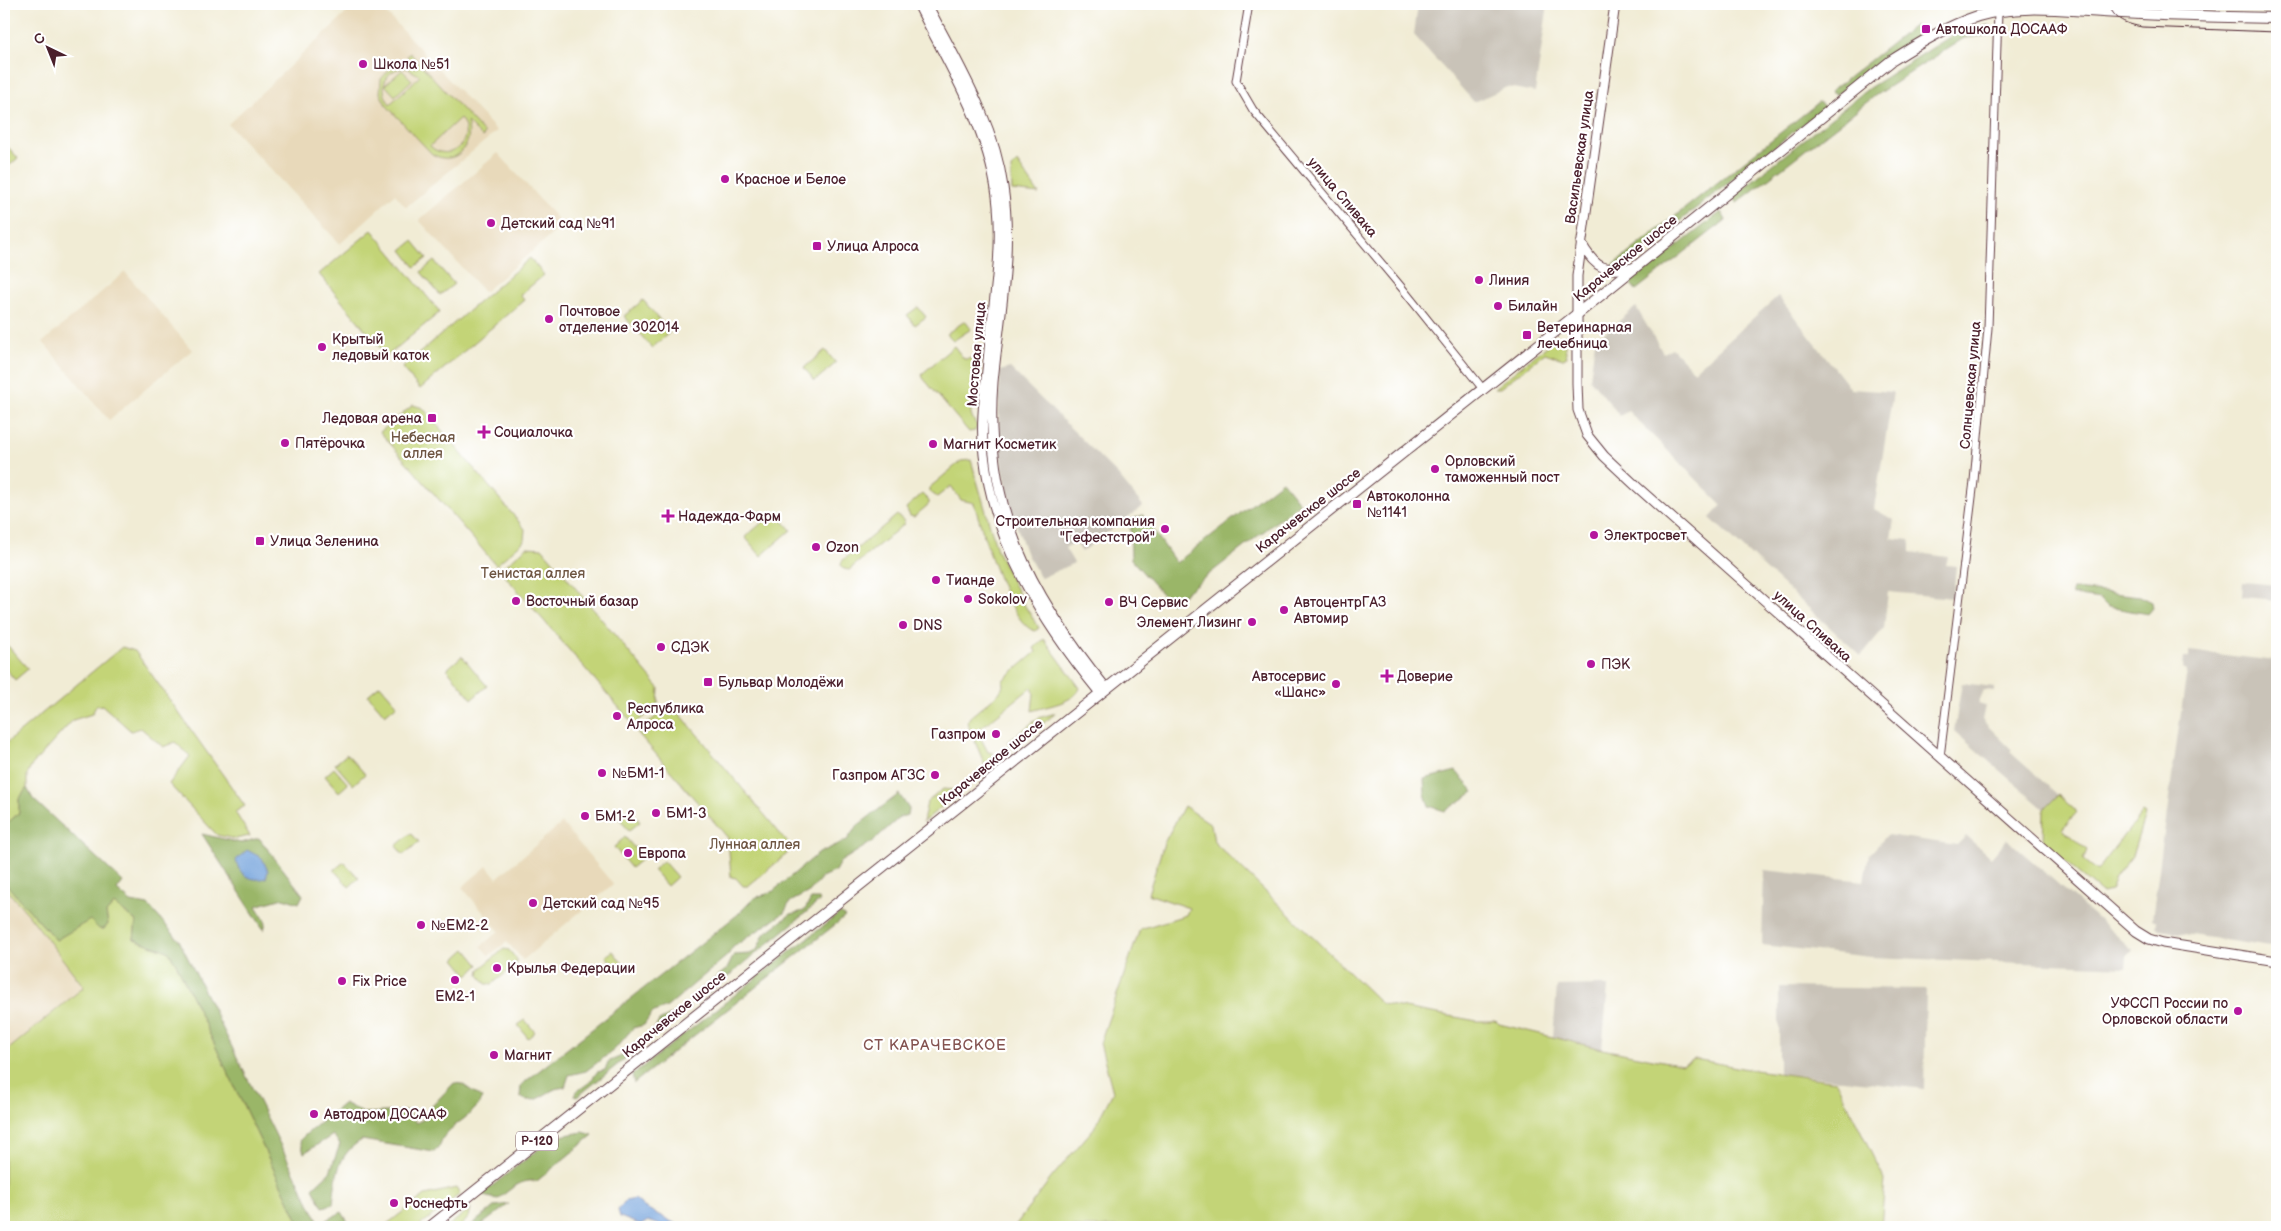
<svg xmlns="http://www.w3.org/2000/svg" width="2281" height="1231" font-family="'Balsamiq Sans',sans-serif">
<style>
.built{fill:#e8d9ba}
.industrial{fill:#c9c3b8}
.green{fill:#c3d477;stroke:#867a51;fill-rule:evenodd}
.forest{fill:#9ab668;stroke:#726a4a}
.water{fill:#71a1db;stroke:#5e6083}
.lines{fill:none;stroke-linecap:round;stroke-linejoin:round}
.minor-casing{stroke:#633e44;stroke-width:9}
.major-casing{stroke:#633e44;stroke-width:11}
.highway-casing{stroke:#633e44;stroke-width:12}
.minor{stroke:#fff;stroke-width:7}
.major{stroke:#fff;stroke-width:9}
.highway{stroke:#fff;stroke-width:10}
.tram{stroke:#4a1f2b;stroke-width:1}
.poi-dot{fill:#b5179e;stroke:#fff;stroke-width:2}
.labels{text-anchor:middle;stroke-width:4.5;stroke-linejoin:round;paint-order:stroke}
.shield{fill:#fff;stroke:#80626b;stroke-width:1}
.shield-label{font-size:12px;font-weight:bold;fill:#4a1f2b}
.poi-label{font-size:14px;fill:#4a1f2b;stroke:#fff;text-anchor:start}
.street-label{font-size:14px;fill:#4a1f2b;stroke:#fff}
.park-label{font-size:14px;fill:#6e5542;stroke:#fff}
.neighbourhood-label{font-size:15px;letter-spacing:1px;fill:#845350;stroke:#fff}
</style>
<rect width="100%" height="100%" fill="#fff"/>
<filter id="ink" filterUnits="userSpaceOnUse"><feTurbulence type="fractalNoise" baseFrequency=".02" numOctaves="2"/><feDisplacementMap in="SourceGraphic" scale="10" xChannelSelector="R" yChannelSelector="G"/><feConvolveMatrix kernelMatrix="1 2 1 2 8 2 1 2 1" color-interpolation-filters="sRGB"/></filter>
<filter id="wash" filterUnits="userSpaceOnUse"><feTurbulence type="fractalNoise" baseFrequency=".0096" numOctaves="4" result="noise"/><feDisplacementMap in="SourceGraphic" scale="20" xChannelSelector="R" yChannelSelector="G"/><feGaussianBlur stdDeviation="1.12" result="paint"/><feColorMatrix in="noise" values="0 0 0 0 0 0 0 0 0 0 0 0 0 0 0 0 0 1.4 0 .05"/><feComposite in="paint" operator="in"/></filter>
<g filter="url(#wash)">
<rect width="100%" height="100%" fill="#f1ecd5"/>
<path class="built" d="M356,4h22l119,127 -91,76 -11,-13 -55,50 -112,-120z
M498,153l65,72 -79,67 -65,-72z
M125,272l67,78 -83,70 -66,-78z
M562,823l51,61 -90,76 -16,-18 -18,14 -8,-10 18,-15 -37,-44 25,-21 10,12z
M4,887l24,27 56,73 -80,66z"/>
<path class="industrial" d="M1418,4h130l-13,88 -28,-5 -33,15 -60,-67z
M1778,296l73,93 42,3 -19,117 20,11 -3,18 19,2v12l38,5 -2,8 10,1 -3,32 -65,-6 -4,36 -23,28 -151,-138 12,-13 -94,-94 -8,5 -30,-37 5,-38 41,-34 27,46 9,-5 22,23z
M1010,368l108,107 25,31 -61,46 -7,-10 -10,6 9,15 -33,15 -14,-23 -14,-39 -15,-71 2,-74z
M2243,582l34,3v15l-35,-3z
M2189,651l88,10v287l-118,-18 -3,-4 1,-5 -5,-2 35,-249 -4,-2 1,-10h5z
M1962,683l32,4v4l-10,-1 -6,14 7,2 -3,14 30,30 -2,2 48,43 -14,14 -90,-78z
M1887,835l70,10 9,-9 25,22 16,-19 126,111 -6,7 -1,10 -255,-10 -109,-12 2,-75 100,11 5,-26z
M1603,985l5,2 -6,62 -49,-11 4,-52z
M1779,987l147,2 -2,100 -145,-16z"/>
<path class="green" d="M410,53l75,81 -3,3 -15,-15c8,23 -12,46 -35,32l-46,-49 -6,-12 1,-14 10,-11 13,-4 13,4 -10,-11zM407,68l13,8 -30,28c-13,-16 -4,-37 17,-36zM460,118c17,21 -10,47 -30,28z
M402,70l10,10 -17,16 -10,-11z
M8,147l10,11 -14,12v-19z
M1017,162l22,32 -27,-3 -1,-23z
M372,230l68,82 -53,44 -68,-82z
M413,241l14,17 -12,9 -13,-17z
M530,258l14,17 -24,20 4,5 -104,89 -18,-21z
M434,261l20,23 -14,11 -19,-23z
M643,300l27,32 -18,16 -28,-32z
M918,307l8,10 -11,8 -8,-10z
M965,321l6,8 -18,12 -7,-7z
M1556,339l8,3 3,15 -4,2 -18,-6 -45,35h-6z
M954,346l10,13 16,-1 -2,27 -7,13v17l6,11 -2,5 -6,1 -46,-54 -1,-4z
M825,350l11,13 -21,18 -11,-13z
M413,405l10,3 102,121 -1,12 -28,24 -116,-133z
M971,460l26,90 26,53 16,25 -4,3c-27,-7 -53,-102 -61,-128l-13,-3 -10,-14 -14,11 -8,-6v-3l32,-27z
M922,494l7,7v3l-15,13 -4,-1 -4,-8z
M775,512l16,18 -30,26 -16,-19z
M897,515l7,6v3l-55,46 -5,-1 -3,-3 1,-5z
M527,547l15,1 117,140 -1,16 -24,21 -134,-155z
M1044,639l36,49c-6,15 -34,18 -48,23l2,-18 -2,-6 -55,44 11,21 5,1 -2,13 -5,2 -19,-46 3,-5 29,-24 5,-8 -1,-5 33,-28 -2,-4z
M8,646l20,23 -13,11 -11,-13v-17z
M122,647l13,4 110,155 -10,6 15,24 -15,3 -18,-4 -48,-51 21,-28 -15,-14 -12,5 -22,-19 -10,3 -29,-26 -6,1 -4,8 -19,6 -41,45 -5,10v13l-8,11v14l-15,13v-81z
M462,656l25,30 -15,13 -25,-30z
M380,685l17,20 -12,10 -17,-20z
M668,707l8,2 112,134 -1,11 -39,32h-5l-7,-8 -5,-1 -3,-39 -91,-106z
M1056,713l-45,36 -3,-7 30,-24z
M347,754l18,20 -12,11 -18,-21z
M334,768l14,16 -9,8 -14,-16z
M943,789l18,2 -38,31 4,-20z
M2058,795l19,17 -15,17 25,21 -4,10 14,11 45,-58 3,2 -13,41 -17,22 -5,13 -8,2 -59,-50 1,-34z
M1184,806l27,18 3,18 168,162 95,17h19l3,3 103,25 81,16 12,-6 52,10 89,12 49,99 -4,47h-867l38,-50 42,-49 19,-36 -13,-49 40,-114 46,-14 3,-7 -41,-14 16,-51z
M630,809l10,13 -11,9 -10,-13z
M411,833l8,9 -16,13 -7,-9z
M625,837l18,21 -12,10 -17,-21z
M663,861l14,16 -10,9 -14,-16z
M344,862l15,16 -10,9 -15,-17z
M4,882l52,58 34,-21 9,10h5l4,-5 -2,-11 8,-9 22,17 -2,18 34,12 8,12 125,264h-297v-174l80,-66 -56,-73 -24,-27z
M466,949l13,16 -11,10 -13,-16z
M504,949l5,1 8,10 -1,5 -24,19h-6l-7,-9 1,-6z
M613,951l10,13 -7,5 -10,-13z
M525,1020l10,12 -7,6 -10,-13z
M456,1188l4,6 -42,33h-35l42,-32z
M471,1208l-2,9 -9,10h-13z"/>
<path class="forest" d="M1915,25l6,9 -85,61 -6,-3z
M1990,25l1,10 -27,3 -88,57 -139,108 -5,-6 137,-109 93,-59z
M1819,102l6,5 -200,157 -14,3z
M1721,212l5,8 -90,70 -6,-7z
M1282,481l18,22 -129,101 -40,-45 -1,-39 13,-5 33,48z
M2075,589l65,7 12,6 1,6 -5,6 -40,-7 -8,-8 -28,-4 -1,-5z
M1456,771l18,21 -29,19 -16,-5 -4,-12 -1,-15z
M27,788l6,11 90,83 -6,8 14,12 17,3 31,35 142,287h-20l-125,-264 -8,-12 -34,-12 2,-18 -22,-17 -8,9 2,11 -4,5h-5l-9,-9 -34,20 -52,-58v-56l15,-13v-14z
M899,794l10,15 -1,6 -8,2 -28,25 -32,20 -5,9 -13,6 -13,15 -19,10 -6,11 -51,34 -5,8 -61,52 -15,6 -8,12 -11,3 -19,22 -28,21 -17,4 -4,12c-4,1 -9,1 -12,3 -12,6 -20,15 -33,7l1,-12 216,-170 17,-17 18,-6 47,-39 28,-13 10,-14z
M202,834l39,9 18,-5 44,57 -4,8 -16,-5 -27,8 10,16 -2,8z
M811,899h8l1,2 -124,102 -4,-2v-5l35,-27 7,-14 16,-1 7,-4 7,-16 27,-20 13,-3z
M840,913l5,4 -211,166 -2,-8z
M686,1005l4,2 -113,90 -3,-1 2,-4 14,-10 7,-10 8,-2 3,-8 14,-6 13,-13 6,1 10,-9 8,-14 18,-9z
M454,1083l8,1 20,14c-7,17 -25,23 -37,37 -5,6 -4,12 -11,17l-72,-12c-25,14 -26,37 -29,64l-10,3 -10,-19 17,-16 10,-28 -7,-9 -29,18 -4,-13 4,-4 40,-33 19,10 45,-2 8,12 12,-6 4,-11z
M583,1132l10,3 -56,46c-17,-2 -26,8 -39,18l-11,-2 -5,-3 72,-57z
M509,1204l-30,23h-10l26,-21z
M342,1212l9,15h-22l-3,-7z"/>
<path class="water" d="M247,850l15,8 6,13 -2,7c-14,4 -27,-2 -30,-18z
M635,1199l9,8 36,19 -14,1 -18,-6 -7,4 -21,-8 -2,-7 7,-9z"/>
</g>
<g filter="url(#ink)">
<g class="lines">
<defs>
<path id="minor" d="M1249,4l-13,77 17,29 149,178 81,101
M1940,757l34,-276 14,-153 10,-316"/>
<path id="major" d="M918,4c32,64 74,129 80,202 5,52 -6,103 -10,155 -3,30 -8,63 -4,94 11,92 59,168 116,238
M927,4c30,59 67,117 76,183 10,65 -4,131 -10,195 -10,125 37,212 113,306
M1615,4l-38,272v107l1,27 9,25 17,21 32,30 500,445 13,8 14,4 114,18
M1581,243c15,27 23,28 53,25"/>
<path id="highway" d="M430,1227l1146,-912 315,-254c27,-17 56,-35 87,-45 46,-14 97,-4 144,-3 52,3 103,4 155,5"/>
</defs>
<use href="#minor" class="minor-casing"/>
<use href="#major" class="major-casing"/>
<use href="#highway" class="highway-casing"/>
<use href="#minor" class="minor"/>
<use href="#major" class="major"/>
<use href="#highway" class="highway"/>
<path class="tram" d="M2109,4c4,16 18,20 33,23l135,5"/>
</g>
</g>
<g class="poi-dot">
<rect x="1921" y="24" width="10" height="10" rx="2.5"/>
<circle cx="363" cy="64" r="5"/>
<circle cx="725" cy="179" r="5"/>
<circle cx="491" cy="223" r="5"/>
<rect x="812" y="241" width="10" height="10" rx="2.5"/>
<circle cx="1479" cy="280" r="5"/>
<circle cx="1498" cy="306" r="5"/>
<circle cx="549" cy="319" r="5"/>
<rect x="1522" y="330" width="10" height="10" rx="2.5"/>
<circle cx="322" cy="347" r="5"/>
<rect x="427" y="413" width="10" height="10" rx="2.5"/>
<path d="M481.5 424.5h5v5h5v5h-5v5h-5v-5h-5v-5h5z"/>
<circle cx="285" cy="443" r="5"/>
<circle cx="933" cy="444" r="5"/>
<circle cx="1435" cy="469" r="5"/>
<rect x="1352" y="499" width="10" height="10" rx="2.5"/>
<path d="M665.5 508.5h5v5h5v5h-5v5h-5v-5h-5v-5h5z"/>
<circle cx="1165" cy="529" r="5"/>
<circle cx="1594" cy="535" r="5"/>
<rect x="255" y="536" width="10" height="10" rx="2.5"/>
<circle cx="816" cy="547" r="5"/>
<circle cx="936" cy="580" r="5"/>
<circle cx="968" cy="599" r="5"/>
<circle cx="516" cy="601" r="5"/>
<circle cx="1109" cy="602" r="5"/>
<circle cx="1284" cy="610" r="5"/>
<circle cx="1252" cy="622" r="5"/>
<circle cx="903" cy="625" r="5"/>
<circle cx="661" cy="647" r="5"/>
<circle cx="1591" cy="664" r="5"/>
<path d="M1384.5 668.5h5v5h5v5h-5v5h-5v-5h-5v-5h5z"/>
<rect x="703" y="677" width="10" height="10" rx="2.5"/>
<circle cx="1336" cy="684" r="5"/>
<circle cx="617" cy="716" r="5"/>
<circle cx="996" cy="734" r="5"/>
<circle cx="602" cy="773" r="5"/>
<circle cx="935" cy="775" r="5"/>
<circle cx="656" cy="813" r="5"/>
<circle cx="585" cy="816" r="5"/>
<circle cx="628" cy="853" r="5"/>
<circle cx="533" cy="903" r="5"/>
<circle cx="421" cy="925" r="5"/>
<circle cx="497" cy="968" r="5"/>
<circle cx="455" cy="980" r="5"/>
<circle cx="342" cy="981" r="5"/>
<circle cx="2238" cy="1011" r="5"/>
<circle cx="494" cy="1055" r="5"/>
<circle cx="314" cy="1114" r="5"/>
<circle cx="394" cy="1203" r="5"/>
</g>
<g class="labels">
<rect class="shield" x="516" y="1131.5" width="42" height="19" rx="4"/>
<g class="shield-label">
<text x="537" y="1145">Р-120</text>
</g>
<g class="poi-label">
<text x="1936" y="34">Автошкола ДОСААФ</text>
<text x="373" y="69">Школа №51</text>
<text x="735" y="184">Красное и Белое</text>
<text x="501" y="228">Детский сад №91</text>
<text x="827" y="251">Улица Алроса</text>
<text x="1489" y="285">Линия</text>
<text x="1508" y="311">Билайн</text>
<text x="559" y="316">Почтовое<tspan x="559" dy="16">отделение 302014</tspan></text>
<text x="1537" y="332">Ветеринарная<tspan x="1537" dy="16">лечебница</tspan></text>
<text x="332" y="344">Крытый<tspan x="332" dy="16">ледовый каток</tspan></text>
<text x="422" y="423" text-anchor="end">Ледовая арена</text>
<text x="494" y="437">Социалочка</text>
<text x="295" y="448">Пятёрочка</text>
<text x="943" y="449">Магнит Косметик</text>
<text x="1445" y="466">Орловский<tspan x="1445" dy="16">таможенный пост</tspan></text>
<text x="1367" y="501">Автоколонна<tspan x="1367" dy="16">№1141</tspan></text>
<text x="678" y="521">Надежда-Фарм</text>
<text x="1155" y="526" text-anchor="end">Строительная компания<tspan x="1155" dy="16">"Гефестстрой"</tspan></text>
<text x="1604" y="540">Электросвет</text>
<text x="270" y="546">Улица Зеленина</text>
<text x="826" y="552">Ozon</text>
<text x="946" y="585">Тианде</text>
<text x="978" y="604">Sokolov</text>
<text x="526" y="606">Восточный базар</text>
<text x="1119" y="607">ВЧ Сервис</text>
<text x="1294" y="607">АвтоцентрГАЗ<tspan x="1294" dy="16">Автомир</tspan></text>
<text x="1242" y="627" text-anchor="end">Элемент Лизинг</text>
<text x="913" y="630">DNS</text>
<text x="671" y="652">СДЭК</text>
<text x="1601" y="669">ПЭК</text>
<text x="1326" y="681" text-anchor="end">Автосервис<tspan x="1326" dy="16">«Шанс»</tspan></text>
<text x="1397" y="681">Доверие</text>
<text x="718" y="687">Бульвар Молодёжи</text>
<text x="627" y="713">Республика<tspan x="627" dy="16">Алроса</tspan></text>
<text x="986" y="739" text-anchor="end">Газпром</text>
<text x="612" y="778">№БМ1-1</text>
<text x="925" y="780" text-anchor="end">Газпром АГЗС</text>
<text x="666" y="818">БМ1-3</text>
<text x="595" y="821">БМ1-2</text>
<text x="638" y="858">Европа</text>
<text x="543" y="908">Детский сад №95</text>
<text x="431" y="930">№ЕМ2-2</text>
<text x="507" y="973">Крылья Федерации</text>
<text x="352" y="986">Fix Price</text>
<text x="455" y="1001" text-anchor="middle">ЕМ2-1</text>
<text x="2228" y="1008" text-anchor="end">УФССП России по<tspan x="2228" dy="16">Орловской области</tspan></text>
<text x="504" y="1060">Магнит</text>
<text x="324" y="1119">Автодром ДОСААФ</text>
<text x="404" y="1208">Роснефть</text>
</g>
<g class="street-label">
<text transform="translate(1579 157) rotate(-82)" y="5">Васильевская улица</text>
<text transform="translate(1343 197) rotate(50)" y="5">улица Спивака</text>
<text transform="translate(1625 258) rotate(-39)" y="5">Карачевское шоссе</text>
<text transform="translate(976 354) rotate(-85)" y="5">Мостовая улица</text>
<text transform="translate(1970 385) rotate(-85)" y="5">Солнцевская улица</text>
<text transform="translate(1308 510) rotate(-38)" y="5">Карачевское шоссе</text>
<text transform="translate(1813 626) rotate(42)" y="5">улица Спивака</text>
<text transform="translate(991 762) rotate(-39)" y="5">Карачевское шоссе</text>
<text transform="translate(674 1014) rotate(-39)" y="5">Карачевское шоссе</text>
</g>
<g class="park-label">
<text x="423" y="442">Небесная<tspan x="423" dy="16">аллея</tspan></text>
<text x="533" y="578">Тенистая аллея</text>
<text x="755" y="849">Лунная аллея</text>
</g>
<g class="neighbourhood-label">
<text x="935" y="1050">СТ КАРАЧЕВСКОЕ</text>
</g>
</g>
<rect width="2281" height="1231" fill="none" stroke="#fff" stroke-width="20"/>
<g transform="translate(48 48) rotate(317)" stroke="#ffffff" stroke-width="4" paint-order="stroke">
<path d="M0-4L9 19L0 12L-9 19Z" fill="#4a1f2b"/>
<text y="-8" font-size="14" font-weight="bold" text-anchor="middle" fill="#4a1f2b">С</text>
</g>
</svg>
